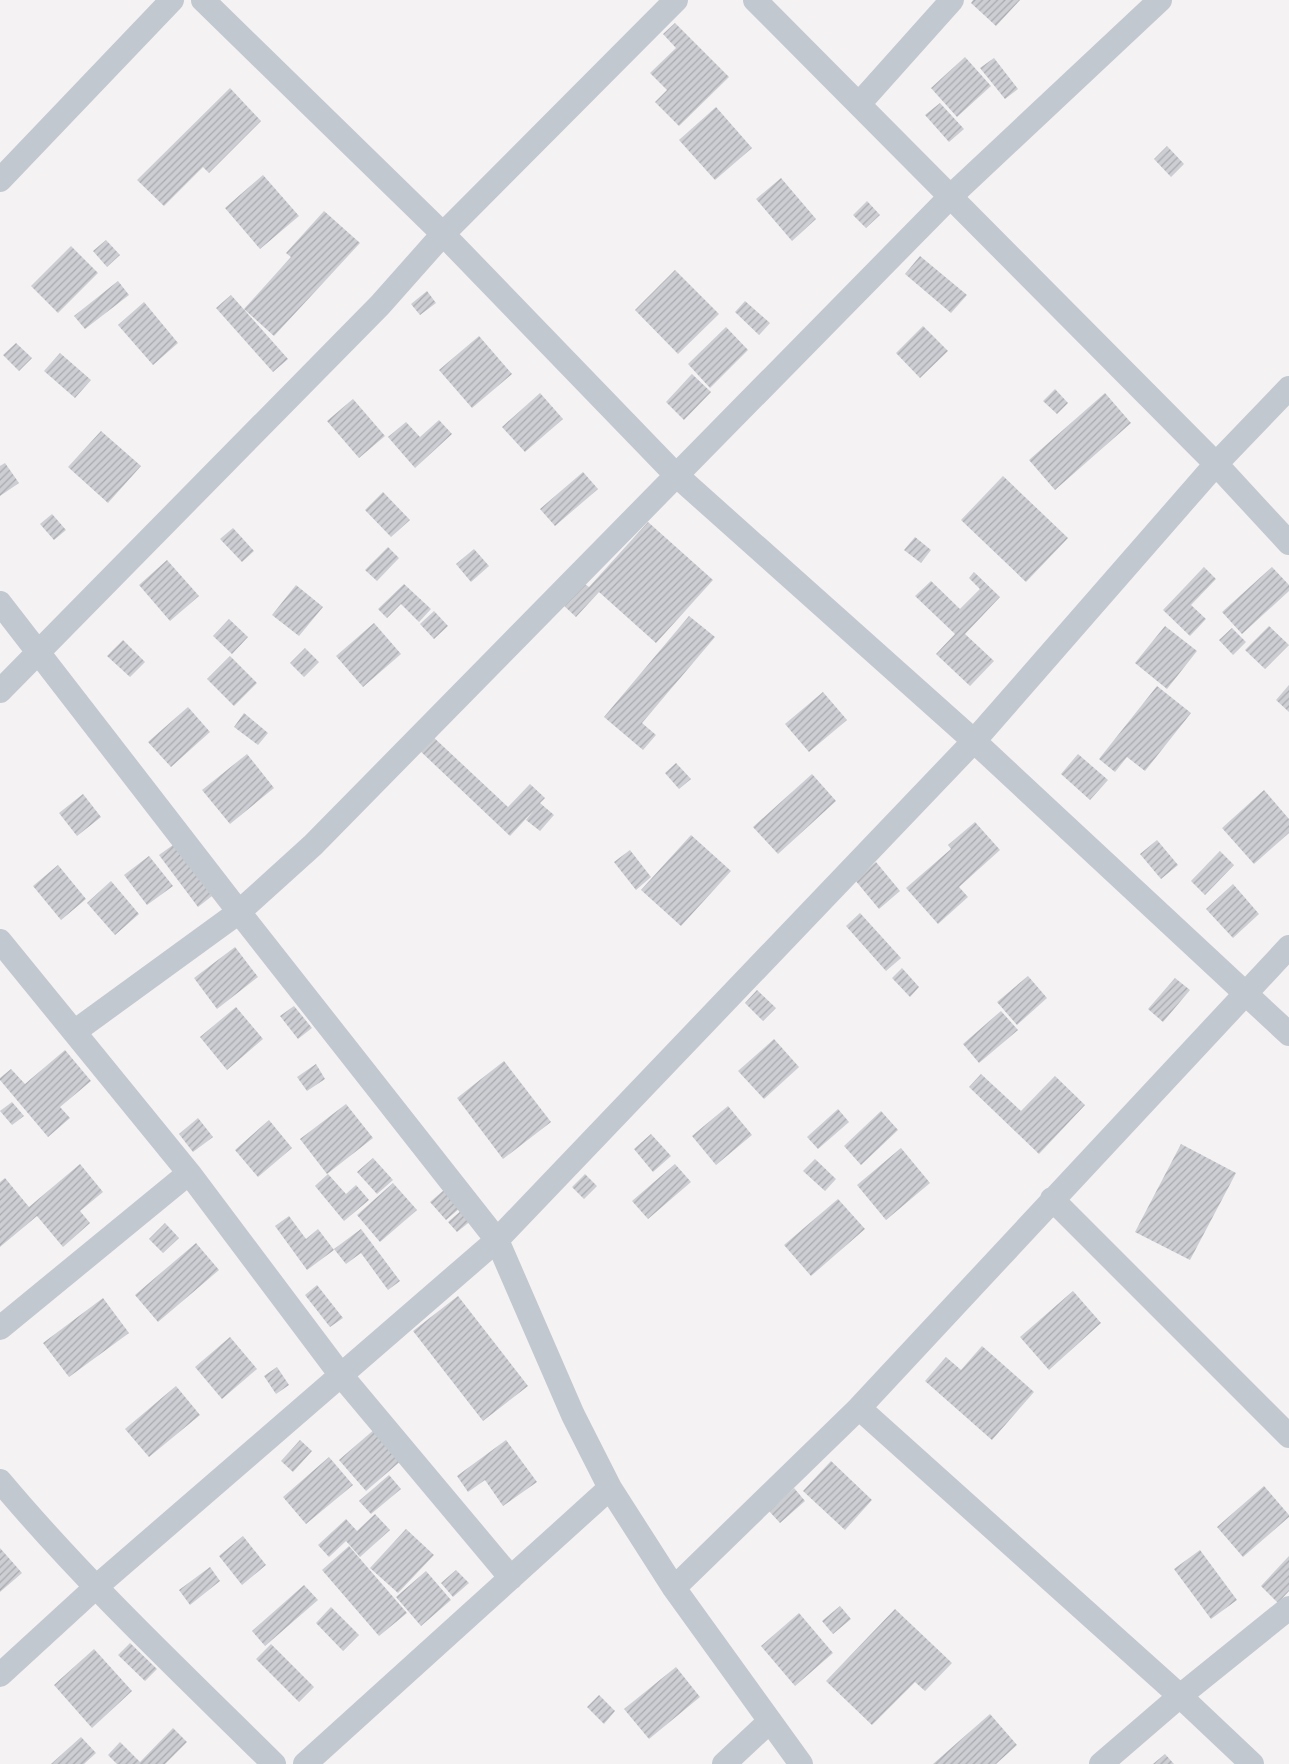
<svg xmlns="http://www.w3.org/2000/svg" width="1289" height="1764" font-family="'IBM Plex Sans',sans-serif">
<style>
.building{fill:url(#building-hatch)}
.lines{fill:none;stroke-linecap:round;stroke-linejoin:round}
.street{stroke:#c1c8cf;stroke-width:24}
</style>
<defs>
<pattern id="building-hatch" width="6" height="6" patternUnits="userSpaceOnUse" patternTransform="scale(1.25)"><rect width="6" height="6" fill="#ccced3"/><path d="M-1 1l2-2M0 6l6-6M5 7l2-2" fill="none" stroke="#a8aaae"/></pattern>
</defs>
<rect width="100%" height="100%" fill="#f4f2f2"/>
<path class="building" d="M973,0h47l-24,26 -25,-23z
M675,23l54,54 -50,49 -24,-24 12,-12 -17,-17 26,-25 -13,-14z
M965,57l26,29 -34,31 -26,-29z
M994,58l24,31 -13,10 -25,-31z
M230,88l31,33 -52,52 -6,-6 -39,39 -27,-26z
M940,103l24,26 -15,13 -24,-27z
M716,107l36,41 -37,32 -36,-40z
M1167,146l17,18 -13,13 -17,-18z
M263,175l36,41 -39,33 -35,-41z
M781,178l35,41 -24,22 -36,-42z
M867,201l13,14 -14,13 -13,-13z
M324,211l36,32 -86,93 -30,-27 47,-52 -5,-4z
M106,240l14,15 -13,12 -14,-16z
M71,246l27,27 -40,40 -27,-27z
M920,256l47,39 -16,18 -46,-39z
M675,270l44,44 -41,40 -43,-44z
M118,281l11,14 -44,34 -11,-13z
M427,291l9,12 -16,12 -9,-11z
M231,295l57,64 -15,13 -57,-64z
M745,301l25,22 -11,12 -24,-23z
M144,302l34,41 -25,22 -35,-40z
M923,326l25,25 -28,27 -24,-25z
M726,327l22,23 -38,38 -22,-24z
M479,336l33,38 -40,34 -33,-38z
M16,343l16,15 -13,13 -16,-16z
M60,353l31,27 -16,18 -31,-27z
M692,374l19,18 -27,28 -18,-18z
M1055,389l13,14 -11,11 -14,-13z
M540,393l23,26 -38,33 -23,-25z
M1105,393l26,30 -76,67 -26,-30z
M353,399l32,37 -26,22 -32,-37z
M439,420l13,14 -37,34 -27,-31 18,-15 14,15z
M101,431l40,35 -33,37 -40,-36z
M5,463l14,20 -19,13v-30z
M583,472l15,17 -43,37 -15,-17z
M1003,476l65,62 -42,44 -65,-62z
M383,492l27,28 -19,17 -26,-27z
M52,514l14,16 -12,10 -14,-16z
M648,522l65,58 -57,63 -57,-51 -23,25 -14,-13 20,-22 7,5z
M233,528l21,23 -12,11 -22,-23z
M915,537l16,13 -10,13 -17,-13z
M388,547l11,11 -22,23 -12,-11z
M474,549l15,17 -18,16 -15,-18z
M167,560l32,36 -29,25 -31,-36z
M1204,567l12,12 -25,26 15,14 -16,17 -27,-26z
M1272,567l17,18v6l-47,43 -20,-22z
M974,572l26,25 -35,37 29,27 -24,25 -34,-32 19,-20 -40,-38 16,-15 29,28 20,-20 -11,-11z
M404,584l27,25 -12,13 -18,-18 -14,14 -9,-9z
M296,585l27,22 -24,29 -27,-21z
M434,611l14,15 -14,13 -14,-15z
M689,616l26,21 -73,86 14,12 -13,15 -39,-33z
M229,619l19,18 -16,17 -19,-18z
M374,623l27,31 -38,33 -27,-31z
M1165,626l32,25 -30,38 -32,-26z
M1269,626l20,19 -24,24 -20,-19z
M1232,628l14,14 -13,13 -14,-15z
M123,640l22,22 -15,15 -23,-21z
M305,648l14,14 -15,15 -14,-14z
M230,656l27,27 -23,23 -27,-27z
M1289,685v27l-13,-12z
M1157,686l34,27 -46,58 -18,-14 -12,15 -16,-13z
M823,692l24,28 -38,32 -24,-28z
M188,707l22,25 -39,35 -23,-25z
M244,713l24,20 -10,12 -24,-18z
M430,734l78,73 22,-23 15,14 -5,5 14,12 -14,16 -14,-11 8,-10 -24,26 -93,-88z
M247,754l27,34 -44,36 -28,-34z
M1078,754l30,26 -18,20 -29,-26z
M676,763l15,16 -12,10 -14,-16z
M812,774l24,27 -58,53 -25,-27z
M1264,790l25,29v14l-35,31 -32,-36z
M83,794l18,23 -24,19 -18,-23z
M975,822l25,28 -41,37 9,10 -30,27 -32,-36 45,-39 -3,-4z
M691,835l40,36 -50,55 -40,-36z
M1157,840l21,25 -17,14 -21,-25z
M173,845l39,51 -14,11 -39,-52z
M630,850l21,27 -15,13 -22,-28z
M1220,851l14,14 -29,30 -14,-14z
M149,856l24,30 -26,19 -23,-30z
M876,862l24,29 -21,18 -24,-29z
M58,865l28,34 -25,21 -28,-34z
M111,881l28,33 -24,21 -28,-32z
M1233,884l26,30 -26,24 -27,-29z
M860,913l41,45 -15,13 -40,-45z
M235,947l23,30 -41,32 -23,-31z
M902,968l17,19 -9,10 -18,-19z
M1028,976l19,22 -30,27 -20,-23z
M1175,978l15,12 -27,32 -15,-13z
M757,990l19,18 -13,13 -18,-18z
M294,1006l18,22 -14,11 -18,-23z
M236,1007l27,32 -36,31 -27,-33z
M1001,1011l17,19 -39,33 -16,-19z
M774,1039l25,28 -35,32 -26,-28z
M65,1050l26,31 -31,26 10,11 -22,19 -48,-57v-2l11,-9 14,15z
M504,1061l47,61 -48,37 -46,-61z
M316,1064l9,15 -18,12 -10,-14z
M981,1074l40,37 34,-35 30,29 -46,49 -70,-67z
M12,1102l12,14 -12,9 -12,-14z
M346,1104l27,34 -46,36 -27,-35z
M728,1106l24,29 -36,30 -24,-29z
M838,1109l11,13 -31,27 -11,-12z
M881,1111l17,19 -37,35 -17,-19z
M198,1118l15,19 -20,15 -14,-18z
M269,1120l23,28 -34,29 -23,-27z
M651,1134l20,22 -18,16 -19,-23z
M1181,1144l55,29 -46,87 -55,-28z
M901,1148l29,35 -44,37 -29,-35z
M373,1158l20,22 -16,14 -20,-22z
M815,1159l21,20 -11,12 -22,-20z
M80,1164l23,28 -23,19 10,12 -27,24 -26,-31 -37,31v-65l5,-4 24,29z
M675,1164l16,18 -43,37 -16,-18z
M328,1174l18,20 10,-9 13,15 -25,21 -29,-35z
M585,1174l12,12 -13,13 -12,-12z
M393,1183l24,27 -37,32 -23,-27z
M444,1190l16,18 -14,12 -16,-18z
M838,1199l27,30 -54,47 -27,-31z
M463,1209l9,11 -15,12 -9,-10z
M289,1216l17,23 12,-10 16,21 -27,20 -32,-44z
M165,1223l14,15 -16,15 -14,-14z
M361,1229l39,52 -12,9 -27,-37 -15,11 -12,-15z
M196,1243l23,27 -61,52 -23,-27z
M317,1285l26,33 -13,9 -25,-32z
M1073,1291l28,32 -52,47 -29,-33z
M458,1296l70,90 -45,35 -70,-90z
M103,1298l26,35 -60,44 -26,-34z
M230,1337l27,32 -35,30 -27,-32z
M982,1346l52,46 -42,48 -67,-59 21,-24 15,13z
M277,1367l12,18 -13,9 -12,-18z
M176,1386l24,29 -51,42 -24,-28z
M376,1428l27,31 -37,32 -27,-31z
M300,1440l12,11 -19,21 -12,-11z
M506,1440l31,42 -34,24 -18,-26 -17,12 -11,-16z
M329,1457l24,28 -47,39 -23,-27z
M831,1461l41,39 -27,30 -42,-39z
M389,1475l12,14 -30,25 -12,-13z
M1264,1486l25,29v2l-46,40 -26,-30z
M794,1488l11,13 -25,22 -11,-12z
M375,1514l15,16 -30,27 -14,-16 -17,16 -11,-12 28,-26 11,12z
M406,1529l28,26 -36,38 -28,-25z
M243,1536l23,29 -24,20 -23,-29z
M349,1546l58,67 -28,23 -57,-66z
M0,1548l22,25 -22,19z
M1200,1550l37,50 -26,19 -37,-50z
M1289,1556v35l-11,12 -17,-17z
M210,1567l10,14 -30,24 -11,-15z
M456,1570l13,13 -16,14 -12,-14z
M426,1571l25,29 -30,26 -25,-29z
M304,1585l14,15 -53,46 -13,-15z
M840,1606l11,13 -18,15 -11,-13z
M331,1607l28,28 -16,16 -27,-28z
M895,1609l57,54 -27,28 -10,-9 -43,43 -46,-44z
M799,1613l34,40 -38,33 -34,-40z
M130,1643l27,26 -12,12 -27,-26z
M271,1644l43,43 -15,15 -43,-43z
M94,1649l38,42 -40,37 -38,-43z
M676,1667l24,30 -51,42 -25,-30z
M599,1695l16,16 -11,13 -17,-17z
M990,1714l27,31 -21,19h-63z
M173,1728l14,14 -22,22h-48l-9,-9 12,-13 20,20z
M81,1737l15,16 -12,11h-33z
M1165,1754l9,10h-21z"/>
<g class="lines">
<path class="street" d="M203,0l240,234 232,240 299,267 315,293
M755,0l461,464 73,79
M859,104l93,-104
M0,180l172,-180
M0,603l239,309 258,328 76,175 37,73 64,100 127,176
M0,691l380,-386 63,-71 233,-234
M0,941l189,232 151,201 171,204
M74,1032l165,-120 74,-67 638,-649 209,-196
M1052,1199l237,237
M0,1328l189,-155
M859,1408l321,288 72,68
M0,1481c85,101 181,191 274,283
M674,1588l185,-180 430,-461
M0,1675l96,-88 401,-347 477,-499 242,-277 73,-76
M305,1764l305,-276
M724,1764l46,-43
M1101,1764l79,-68 109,-88"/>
</g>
</svg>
